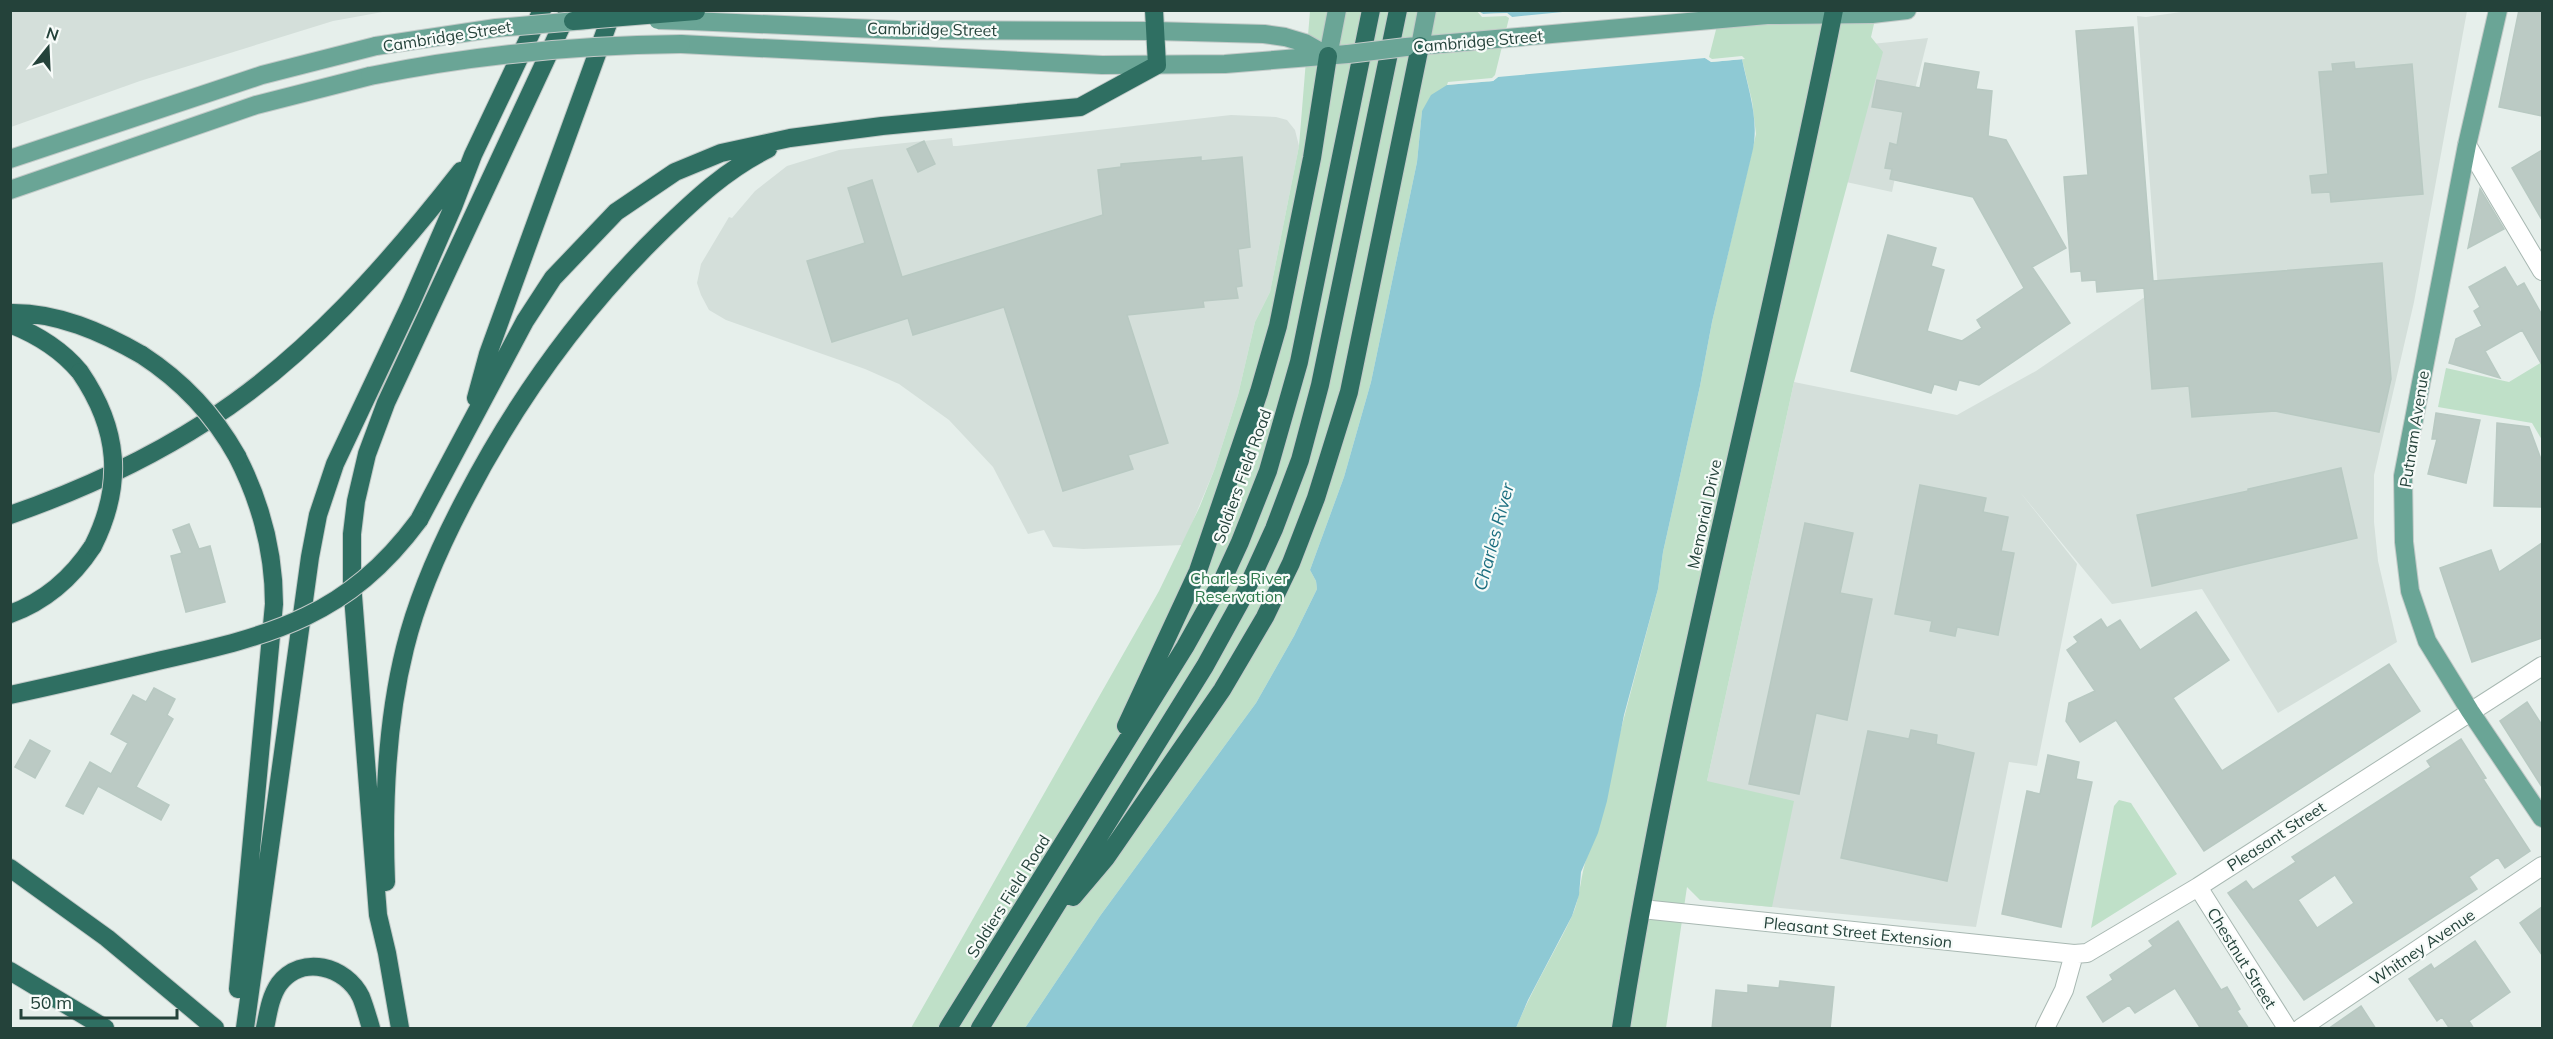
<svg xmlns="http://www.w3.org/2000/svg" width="2553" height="1039" font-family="Mulish,sans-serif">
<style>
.built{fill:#d4dfda}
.green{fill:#bfe0c8}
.water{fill:#8ec9d4}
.pier{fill:#e6efeb}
.building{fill:#bbcac4;stroke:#b8c9c2;stroke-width:1.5;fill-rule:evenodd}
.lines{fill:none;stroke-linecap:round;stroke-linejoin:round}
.minor-casing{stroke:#a8b8b2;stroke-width:20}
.major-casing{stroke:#c2cac8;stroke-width:20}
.highway-casing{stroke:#c2cac8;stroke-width:20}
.minor{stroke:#fff;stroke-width:18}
.major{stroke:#6aa596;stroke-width:18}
.highway{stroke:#2f6f62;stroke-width:18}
.major-bridge-casing{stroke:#c2cac8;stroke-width:20;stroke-linecap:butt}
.highway-bridge-casing{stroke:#c2cac8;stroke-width:20;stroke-linecap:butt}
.major-bridge{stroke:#6aa596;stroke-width:18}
.highway-bridge{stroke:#2f6f62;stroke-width:18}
.labels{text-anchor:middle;stroke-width:4.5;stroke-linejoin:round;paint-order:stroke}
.street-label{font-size:16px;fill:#24423a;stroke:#f7fbf9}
.park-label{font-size:16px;fill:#2d7a4b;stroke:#f7fbf9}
.water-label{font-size:18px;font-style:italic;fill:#1c6f80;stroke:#f7fbf9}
</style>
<rect width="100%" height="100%" fill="#e6efeb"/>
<path class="built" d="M2195,10l272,1 -53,291 -40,173v47l4,39 19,81 -119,71 -76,-124 -90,15 -92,-112 57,72 -40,202 -28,-4 -33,165 -276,-27 7,-119 87,-399 163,33 79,-44 122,-83 -21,-272 9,1z
M10,11l1,-1 377,1 -55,10 -193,60 -129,46z
M1928,38l-21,83 -15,71 -55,-12 35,-136z
M1231,115l45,2 11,3 8,10 4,16 -29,146 -15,30 -17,73 -23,73 -32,77 -100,4 -30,-2 -9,-17 -16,4 -35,-67 -44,-47 -50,-36 -34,-15 -139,-49 -17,-10 -8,-15 -4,-12 4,-19 28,-47 3,1 23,-27 32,-25 52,-16 113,-12 1,8h4z"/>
<path class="green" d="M1479,10l4,4 24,-1 5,4 -14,60 -76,34 -5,51 -46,220 -27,95 -34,93 6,11 1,8 -23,47 -38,67 -156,213 -75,112h-114l248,-437 41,-85 15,-38 23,-73 17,-73 15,-30 29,-146 11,-135z
M1718,11h159l-6,26 12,15 -89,330 -87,399 87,20 -22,106 -72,-7 -13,-13 -21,141h-150c16,-39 38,-74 56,-112 9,-19 8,-42 16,-62l70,-265 5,-37 37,-166 12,-64 44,-188 -4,-33 -10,-42 -31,3 -6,-4z
M2542,362v78l-10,-17 -94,-16 8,-39 63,14z
M2119,800l12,3 46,71 -86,54 23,-122z"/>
<path class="water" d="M1479,11h239l-13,47 7,4 30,-3c6,30 17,59 11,90l-41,173 -12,64 -37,166 -5,37 -34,126 -17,86 -9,32 -17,39 -2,23 -7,21 -44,84 -12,28h-491l75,-112 156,-213 38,-67 23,-47 -1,-8 -6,-11 34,-93 27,-95 46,-220 5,-51 9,-16 16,-10 46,-4 5,-4 14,-60 -5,-4 -24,1z"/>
<path class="pier" d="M1476,10l7,4 24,-1 5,4 71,-7h138l-12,47 3,2 30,-3 3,3 -34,3 -6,-4 -207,19 -5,4 -46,4 1,-3 44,-4 3,-3 14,-57 -3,-2 -24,1z"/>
<path class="building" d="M2519,10h23v106l-43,-9z
M2133,27l20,254 229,-18 9,116 -12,53 -104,-21 -83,6 -3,-31 -37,3 -8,-101 -47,4 -1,-12 -14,1 -1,-10 -10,1 -7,-95 24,-2 -12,-144z
M2354,62l1,7 57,-5 11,130 -92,8 -1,-10 -18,1 -2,-17 18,-2 -9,-102 14,-1 -1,-7z
M1925,63l54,9 -3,17 16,2 -4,45 18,4 60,108 -34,19 38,56 -91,62 -20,-5 -3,10 -22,-6 -3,9 -80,-22 37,-136 48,13 -5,18 13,4 -17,61 35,10 20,-13 -5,-8 47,-32 -51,-91 -83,-18 2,-10 -7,-1 5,-25 7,2 6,-33 -31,-5 5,-27 43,8z
M924,141l11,23 -17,8 -11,-23z
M2542,150v70l-30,-52z
M1201,157v4l41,-4 8,90 -12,2 4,37 -6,1 2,11 -35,3 1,6 -77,8 41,128 -40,12 5,14 -70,22 -59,-184 -91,28 -5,-17 -76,24 -25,-81 58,-18 -17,-55 24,-8 30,97 201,-62 -5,-45 23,-3v-3z
M2480,189l24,40 -36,19z
M2505,267l12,20 7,-4 18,32v50l-20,-35 -37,21 15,27 -51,-15 7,-24 26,-13 -8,-15 6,-4 -11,-20z
M2436,413l44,7 -14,63 -38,-9 9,-35h-5z
M2497,423l32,4 13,35v45l-48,-1z
M2341,468l16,70 -205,48 -15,-71 111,-24v-2z
M1920,485l66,13 -3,14 25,5 -7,34 13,2 -16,82 -41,-8 -2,9 -25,-5 2,-10 -37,-7z
M1805,523l48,10 -13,60 32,6 -25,121 -31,-7 -17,81 -50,-10z
M189,524l10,25 11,-3 15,56 -39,10 -15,-56 11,-3 -9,-23z
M2542,543v95l-70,24 -32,-94 51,-18 8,22z
M2196,612l33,48 -56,38 49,73 167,-107 31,47 -216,140 -88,-131 -36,22 -14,-21 3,-18 26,-12 -28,-41 11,-8 -4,-5 27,-18 6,9 13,-8 20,30z
M154,688l21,11 -8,16 6,4 -37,68 33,18 -8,15 -63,-34 -15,28 -17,-8 24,-44 21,12 17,-31 -17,-9 22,-39 13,7z
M2527,702l15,23v62l-42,-66z
M1911,730l26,5 -1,9 38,9 -27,128 -106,-23 27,-127 41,8z
M2461,739l25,39 -3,1 47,72 -25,17 -7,-11 -29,20 8,12 -173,111 -76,-107 18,-12 7,9 43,-28 -4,-5 139,-90 -4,-6zM2335,875l19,28 -37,25 -19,-28z
M30,740l20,11 -15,27 -20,-11z
M2048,755l31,7 -3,17 16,3 -31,145 -59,-13 25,-123 13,3z
M2542,907v48l-22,-32z
M2178,921l43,69 6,-3 13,22 -3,2 12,18h-48l-26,-41 -40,25 -6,-8 -26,17 -16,-25 26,-17 -3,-5 43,-29 -4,-5z
M2475,941l35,51 -41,29 5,8h-24l-8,-12 -5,4 -28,-42 22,-15 3,5z
M1780,981l54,6 -4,42h-118l4,-39 32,3v-8l31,3z
M2361,1006l15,23h-48z"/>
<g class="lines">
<defs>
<path id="minor" d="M2467,145l75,126
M2198,887l89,141
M1642,909l432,45 13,-1 111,-66 344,-221
M2045,1028l19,-38 10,-36
M2301,1028l241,-162"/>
<path id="major" d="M2498,10l-31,135 -64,331 1,66 6,49 17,50 43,70 72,107
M691,21l207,9 257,1 109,3 21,3 20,6 23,13
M681,44l421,21 123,-1 123,-10
M1420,46l7,-36
M1406,47l361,-32 105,-1 35,-4
M1328,56l9,-46
M10,159l252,-84 114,-29
M10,190l246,-85 114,-29"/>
<path id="highway" d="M10,313c47,-1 92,19 132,42
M10,324c28,11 51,25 70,48
M476,398l12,-44 125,-344
M237,456c24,47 37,95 37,148l-36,385
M10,515c69,-24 135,-54 197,-94 99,-63 182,-158 254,-250
M419,520l106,-199 28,-43 63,-66 59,-40 46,-19 69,-15 92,-12 198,-19 77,-42 -3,-55
M10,614c36,-13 62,-36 83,-68
M1126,726l72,-155 61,-179 19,-66 34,-168 16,-102
M10,868l97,70 108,90
M386,882c-3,-78 0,-158 19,-234 13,-53 35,-102 61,-151 51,-98 116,-188 195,-265 33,-32 66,-63 107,-83
M1073,897l33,-39 116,-168 43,-73 26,-54 25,-65 33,-106 71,-346
M10,971l95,57
M245,1028l65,-471 8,-42 17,-51 76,-161 42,-96 20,-52 69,-145
M265,1028c3,-14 5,-31 14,-44 23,-30 67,-18 82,13 4,10 7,21 10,31
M400,1028l-13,-75 -9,-38 -26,-332v-49l4,-33 11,-47 19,-51 183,-393
M948,1028l237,-381 38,-68 17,-37 28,-71 31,-109 72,-352
M980,1028l225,-362 37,-67 32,-70 26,-69 20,-75 78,-375
M1621,1028c54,-342 146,-677 213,-1018"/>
</defs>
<use href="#minor" class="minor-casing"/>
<use href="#major" class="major-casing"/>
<use href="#highway" class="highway-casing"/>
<use href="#minor" class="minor"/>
<use href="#major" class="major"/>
<use href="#highway" class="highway"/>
<defs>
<path id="major-bridge" d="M658,20l33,1
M376,46l120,-18 92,-8
M1348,54l58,-7
M370,76c103,-21 206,-31 311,-32"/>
<path id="highway-bridge" d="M573,21l123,-10
M142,355c40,26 71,58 95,101
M80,372c39,57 44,112 13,174
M10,695c51,-11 102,-23 152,-35 111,-25 186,-44 257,-140"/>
</defs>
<use href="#major-bridge" class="major-bridge-casing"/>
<use href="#highway-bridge" class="highway-bridge-casing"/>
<use href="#major-bridge" class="major-bridge"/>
<use href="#highway-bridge" class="highway-bridge"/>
</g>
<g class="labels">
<g class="street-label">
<text transform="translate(932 29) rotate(1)" y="6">Cambridge Street</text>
<text transform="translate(447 36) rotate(-9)" y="6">Cambridge Street</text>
<text transform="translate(1478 41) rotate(-5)" y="6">Cambridge Street</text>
<text transform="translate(2414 429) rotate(-81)" y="6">Putnam Avenue</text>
<text transform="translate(1242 476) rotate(-70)" y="6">Soldiers Field Road</text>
<text transform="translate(1704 514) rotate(-78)" y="6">Memorial Drive</text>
<text transform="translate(2276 836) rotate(-33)" y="6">Pleasant Street</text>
<text transform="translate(1008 896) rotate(-58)" y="6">Soldiers Field Road</text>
<text transform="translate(1858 932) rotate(6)" y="6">Pleasant Street Extension</text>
<text transform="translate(2422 947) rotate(-34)" y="6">Whitney Avenue</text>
<text transform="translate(2242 958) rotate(58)" y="6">Chestnut Street</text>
</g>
<g class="park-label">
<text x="1239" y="584">Charles River<tspan x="1239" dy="18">Reservation</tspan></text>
</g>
<g class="water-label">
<text transform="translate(1494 537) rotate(-75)" y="6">Charles River</text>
</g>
</g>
<rect width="2553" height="1039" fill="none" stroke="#24423a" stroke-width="24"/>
<g transform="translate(48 48) rotate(18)" stroke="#f7fbf9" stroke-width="4.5" paint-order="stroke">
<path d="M0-4.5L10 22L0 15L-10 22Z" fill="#24423a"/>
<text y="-9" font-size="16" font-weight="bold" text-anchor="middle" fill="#24423a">N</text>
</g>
<path d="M21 1009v9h156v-9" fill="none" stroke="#24423a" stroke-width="3"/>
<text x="30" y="1009" font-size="18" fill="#24423a" stroke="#f7fbf9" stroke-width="4.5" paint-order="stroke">50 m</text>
</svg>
